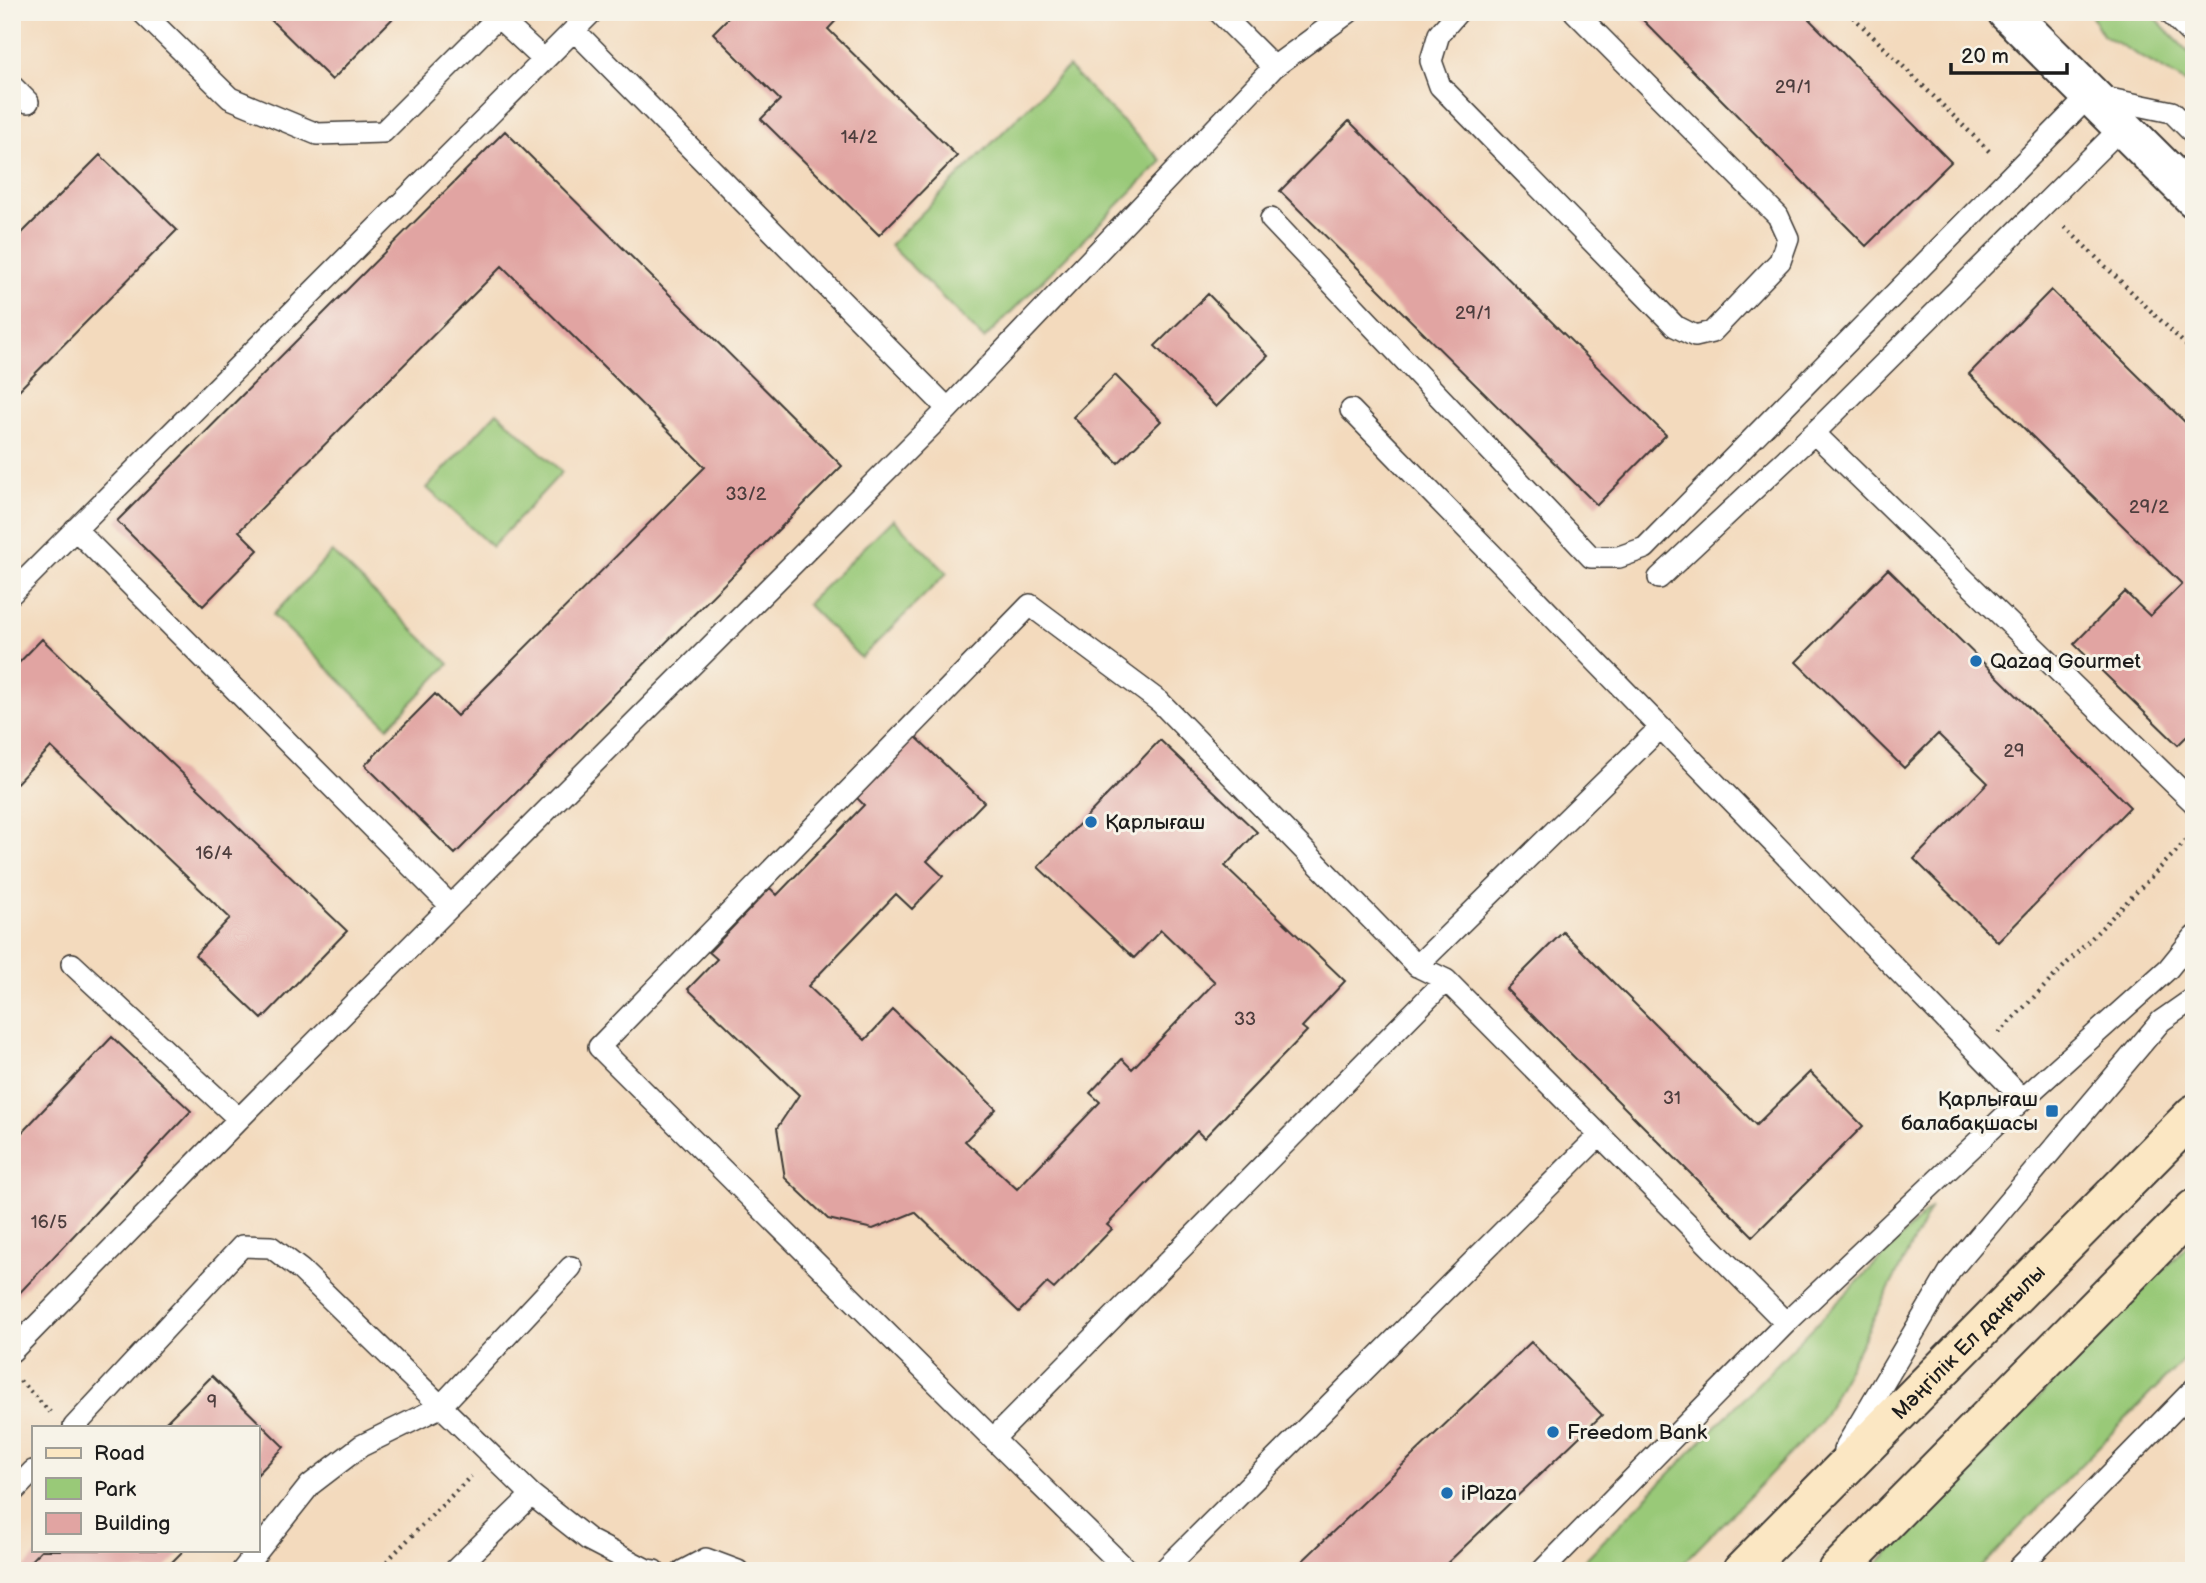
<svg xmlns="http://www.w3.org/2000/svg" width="2206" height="1583" font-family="'Balsamiq Sans',sans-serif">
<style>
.green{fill:#99c978;stroke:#5a724a;stroke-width:2}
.building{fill:#e1a4a2}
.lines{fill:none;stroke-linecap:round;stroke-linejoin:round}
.service-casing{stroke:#3c3834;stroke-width:24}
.tertiary-casing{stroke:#3c3834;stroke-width:42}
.secondary-casing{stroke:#3c3834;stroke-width:42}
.path{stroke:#3c3834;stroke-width:4.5;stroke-dasharray:2 5;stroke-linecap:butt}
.service{stroke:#fff;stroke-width:21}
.tertiary{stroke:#fff;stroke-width:38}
.secondary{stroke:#fbe7c3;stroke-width:38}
.poi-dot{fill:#1f6fb2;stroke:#f7f3e8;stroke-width:2.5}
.labels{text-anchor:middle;stroke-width:6;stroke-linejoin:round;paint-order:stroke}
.number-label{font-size:18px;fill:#4d3e3e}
.poi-label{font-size:21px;fill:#1c1c1c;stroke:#f7f3e8;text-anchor:start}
.street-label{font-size:21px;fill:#1c1c1c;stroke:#f7f3e8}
</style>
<rect width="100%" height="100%" fill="#f7f3e8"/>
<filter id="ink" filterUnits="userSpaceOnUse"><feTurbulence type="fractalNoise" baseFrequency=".0143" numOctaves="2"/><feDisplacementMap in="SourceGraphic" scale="14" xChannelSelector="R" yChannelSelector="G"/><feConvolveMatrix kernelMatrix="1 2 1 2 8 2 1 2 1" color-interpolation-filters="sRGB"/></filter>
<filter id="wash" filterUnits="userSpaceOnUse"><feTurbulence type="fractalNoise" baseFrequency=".00686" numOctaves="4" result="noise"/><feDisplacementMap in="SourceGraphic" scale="28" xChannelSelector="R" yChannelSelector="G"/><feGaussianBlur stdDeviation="1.57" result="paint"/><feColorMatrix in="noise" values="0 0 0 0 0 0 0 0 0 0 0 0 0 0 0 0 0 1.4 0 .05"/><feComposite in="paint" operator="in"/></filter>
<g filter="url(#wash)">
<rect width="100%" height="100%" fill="#f3dabd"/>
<path class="green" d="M2089,12h60l45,46v29l-91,-52z
M1068,67l94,94 -178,178 -94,-94z
M497,412l65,60 -70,75 -65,-59z
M893,519l54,54 -86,85 -54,-54z
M332,552l117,112 -61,63 -115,-112z
M1931,1207l-111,216 -144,148h-102z
M2194,1238v111l-217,222h-107z"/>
<g id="blocks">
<path class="building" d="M263,12h136l-67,68z
M734,12h110l-16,17 129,127 -78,79 -118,-116 19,-19 -67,-67z
M1635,12h167l149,150 -85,84z
M1349,121l317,314 -69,70 -317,-314z
M505,131l337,335 -387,388 -90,-89 70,-71 22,22 248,-249 -203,-201 -263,265 19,19 -55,56 -86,-85z
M100,155l77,75 -165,167v-154z
M2051,290l143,141v298l-16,16 -104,-101 51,-52 25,24 32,-32 -213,-210z
M1208,294l60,62 -52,51 -61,-61z
M1115,375l46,46 -43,42 -45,-46z
M1888,569l242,238 -132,135 -84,-83 74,-76 -50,-49 -34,34 -108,-106z
M42,639l305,292 -85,88 -67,-64 35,-37 -179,-171 -39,41v-118z
M915,736l69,66 -57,59 16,15 -31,33 -16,-15 -88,92 57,54 28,-30 103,99 -31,32 52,48 83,-87 -10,-9 32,-34 10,10 83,-87 -54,-52 -27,28 -96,-91 122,-127 97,92 -32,34 120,115 -43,46 5,4 -103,107 -7,-7 -90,94 5,4 -58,60 -7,-6 -28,29 -104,-100 -42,17 -45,-10 -43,-41 -8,-50 22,-33 -111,-106 29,-30 -8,-7 61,-64 7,7 87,-90 -8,-8z
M1563,932l193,193 54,-53 53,54 -110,110 -247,-247z
M112,1037l79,74 -179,190v-158z
M1531,1342l71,73 -163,156h-147z
M212,1376l72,71 -27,28v-48h-96z
M41,1550h143l-21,21h-142z"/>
</g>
</g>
<g filter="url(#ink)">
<use href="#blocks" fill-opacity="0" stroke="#3c3834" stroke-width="2"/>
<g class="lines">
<defs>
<path id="service" d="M142,12l88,86 87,36 66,-2 115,-115 46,43
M1219,12l55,55
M1458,12l-19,22 -8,27 9,25 235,240 20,10 17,-4 68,-71 8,-23 -10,-22 -203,-204
M2169,12l25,25
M574,30l374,379 326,-342 75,-55
M12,86l16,16
M1271,219l320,338h28l26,-9 445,-453 82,17 22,22
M1351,410l672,689
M1814,433l380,370
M75,529l376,377 497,-497
M1659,578l155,-145 308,-306
M12,593l580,-581
M72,964l167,155
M1417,966l243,-238
M12,1351l227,-232 212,-213
M74,1427l168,-181 29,1 30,23 231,225 57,45 58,30 7,1
M993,1439l453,-459
M1844,1450l106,-179 211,-250 33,-23
M12,1493l21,-22
M242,1571l68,-86 51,-39 79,-39 131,-140
M454,1571l78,-76
M683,1571l23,-12 32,12
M1128,1571l-135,-132 -394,-392 431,-442 130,97 257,264 29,14 340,343
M1163,1571l437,-436
M1542,1571l244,-248 237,-224 145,-130 26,-32
M2016,1571l178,-182"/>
<path id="tertiary" d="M2007,12l187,186"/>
<g id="secondary">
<path id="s1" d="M1742,1571l452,-457"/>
<path d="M1837,1571l357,-362"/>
</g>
</defs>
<use href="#service" class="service-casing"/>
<use href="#tertiary" class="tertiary-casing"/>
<use href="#secondary" class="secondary-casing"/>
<path class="path" d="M1848,12l144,142
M2065,227l129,126
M1999,1033l194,-199
M20,1381l30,31
M377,1571l94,-95"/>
<use href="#service" class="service"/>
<use href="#tertiary" class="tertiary"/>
<use href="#secondary" class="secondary"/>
</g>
</g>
<g class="poi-dot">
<circle cx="1976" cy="661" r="7"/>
<circle cx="1091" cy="822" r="7"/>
<rect x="2045" y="1104" width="14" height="14" rx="3.5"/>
<circle cx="1553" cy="1432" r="7"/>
<circle cx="1447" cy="1493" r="7"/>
</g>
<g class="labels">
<g class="number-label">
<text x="1793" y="93">29/1</text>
<text x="859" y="143">14/2</text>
<text x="1473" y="319">29/1</text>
<text x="746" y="500">33/2</text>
<text x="2149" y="513">29/2</text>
<text x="2014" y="757">29</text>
<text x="214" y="859">16/4</text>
<text x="1245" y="1025">33</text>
<text x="1672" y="1104">31</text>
<text x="49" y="1228">16/5</text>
<text x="212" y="1408">9</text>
</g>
<g class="poi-label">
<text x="1990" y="668">Qazaq Gourmet</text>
<text x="1105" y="829">Қарлығаш</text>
<text x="2038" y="1106" text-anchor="end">Қарлығаш<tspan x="2038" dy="24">балабақшасы</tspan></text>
<text x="1567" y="1439">Freedom Bank</text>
<text x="1461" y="1500">iPlaza</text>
</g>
<g class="street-label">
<text dy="7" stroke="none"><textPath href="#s1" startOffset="322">Мәңгілік Ел даңғылы</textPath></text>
</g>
</g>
<rect width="2206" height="1583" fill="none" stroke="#f7f3e8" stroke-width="42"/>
<rect x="32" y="1426" width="228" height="126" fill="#f7f3e8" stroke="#9f9d96" stroke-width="2"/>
<rect x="46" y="1448" width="35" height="10" fill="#fbe7c3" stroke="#9f9d96" stroke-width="2"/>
<text x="94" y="1460" font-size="21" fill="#1c1c1c">Road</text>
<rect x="46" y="1478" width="35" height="21" fill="#99c978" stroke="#9f9d96" stroke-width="2"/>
<text x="94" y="1496" font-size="21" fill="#1c1c1c">Park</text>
<rect x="46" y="1513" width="35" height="21" fill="#e1a4a2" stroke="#9f9d96" stroke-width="2"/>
<text x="94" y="1530" font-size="21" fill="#1c1c1c">Building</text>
<path d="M1951 63v10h116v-10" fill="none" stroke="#1c1c1c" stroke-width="3.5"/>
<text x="1961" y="63" font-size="21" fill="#1c1c1c" stroke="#f7f3e8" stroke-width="5" paint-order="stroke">20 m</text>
</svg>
